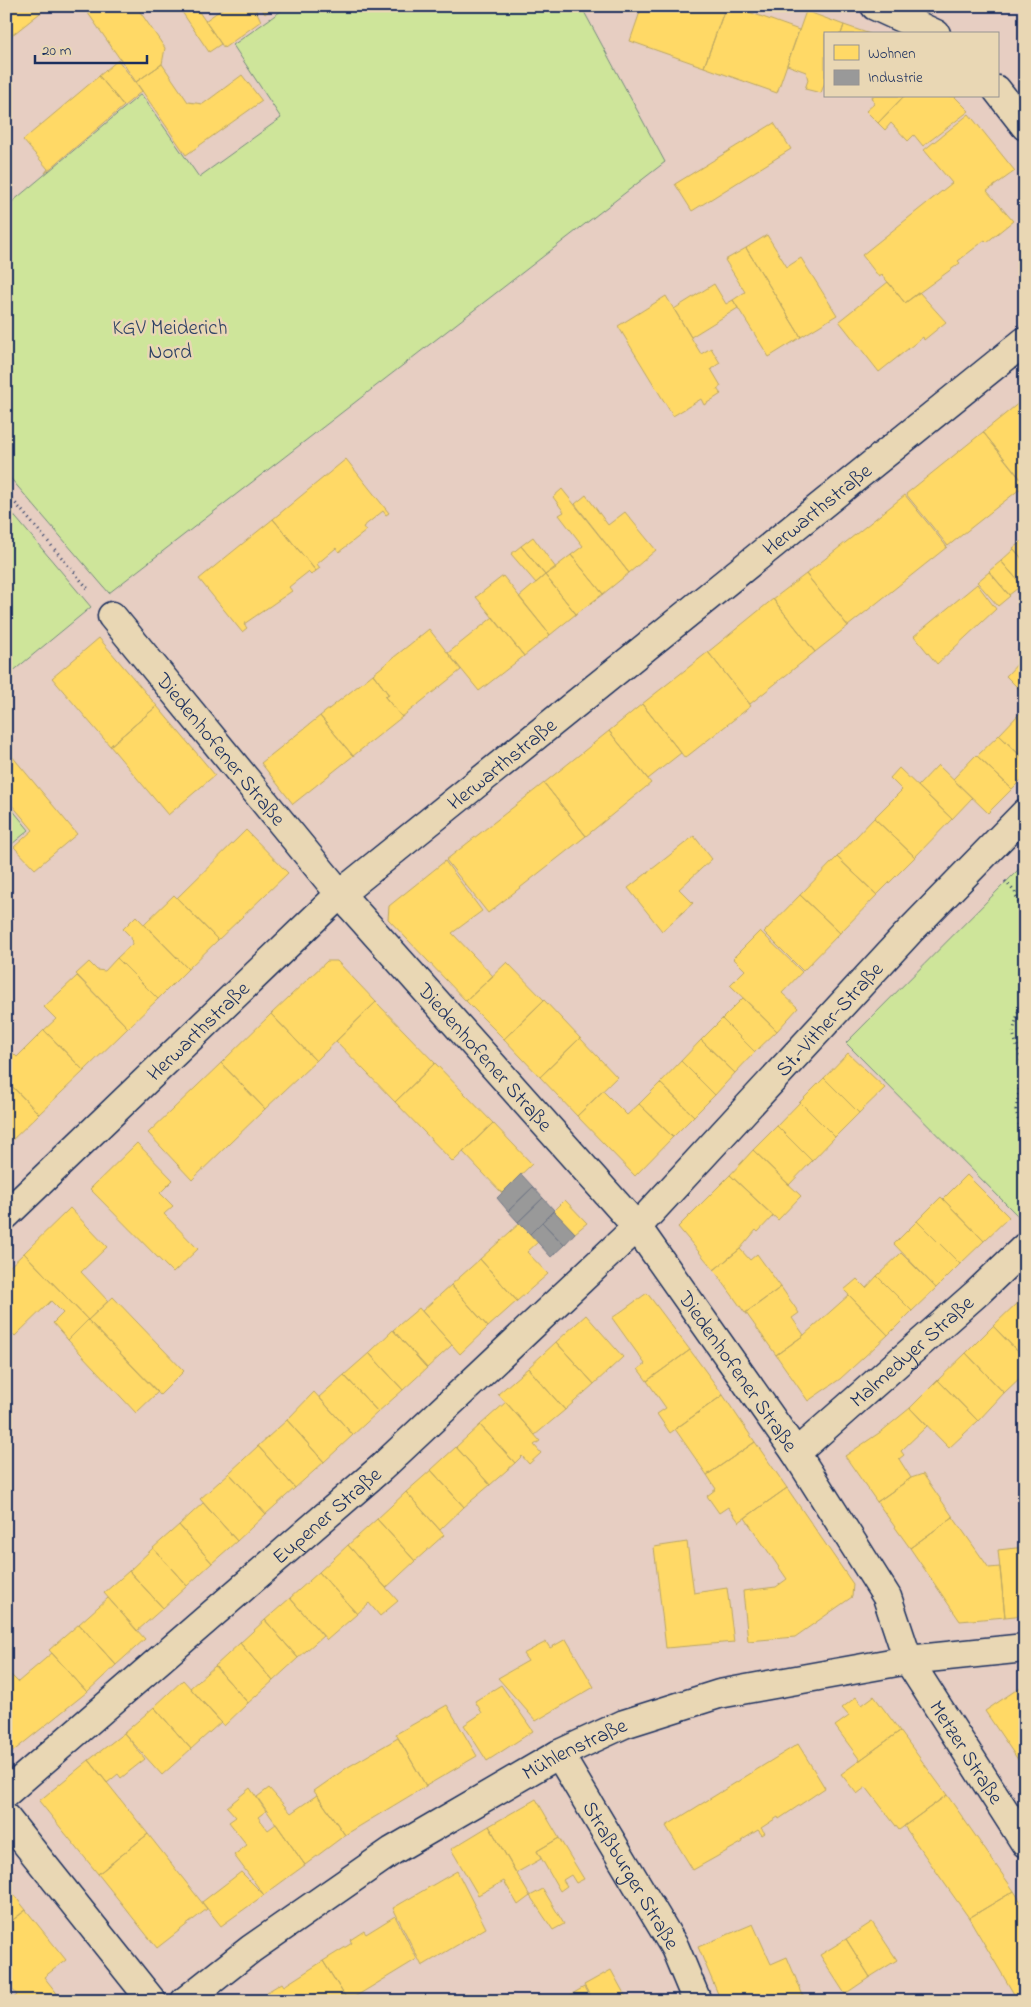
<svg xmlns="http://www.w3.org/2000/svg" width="1031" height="2007" font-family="'Indie Flower',sans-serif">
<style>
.green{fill:#cee59a;stroke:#748a7c}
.homes{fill:#ffd966;stroke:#bba664}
.industry{fill:#999;stroke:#737987}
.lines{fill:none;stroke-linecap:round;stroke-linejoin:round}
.minor-casing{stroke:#1b2f5e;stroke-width:31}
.path{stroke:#1b2f5e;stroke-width:3;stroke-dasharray:1 4;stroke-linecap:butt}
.minor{stroke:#e9d7b4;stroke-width:28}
.labels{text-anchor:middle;stroke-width:5;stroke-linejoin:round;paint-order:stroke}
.park-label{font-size:21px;fill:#2d4164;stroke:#e9d7b4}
.street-label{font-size:21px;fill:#1b2f5e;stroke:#e9d7b4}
</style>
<rect width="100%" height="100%" fill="#e7cec2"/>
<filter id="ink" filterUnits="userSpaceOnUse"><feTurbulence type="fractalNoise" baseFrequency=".02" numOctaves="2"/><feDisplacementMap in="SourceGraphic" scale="10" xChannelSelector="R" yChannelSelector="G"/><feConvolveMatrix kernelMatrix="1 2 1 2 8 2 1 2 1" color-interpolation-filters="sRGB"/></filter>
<g filter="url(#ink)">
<path class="green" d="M288,6h293l84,156 -556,431 -103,-120v-266l135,-113 58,83 82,-59 -48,-73z
M6,506l85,101 -85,70z
M6,802l23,28 -23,19z
M1025,863v346l-7,7 -172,-173z"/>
<path class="homes" d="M6,6h43l-43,34z
M83,6h53l29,42 -3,16 -26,18z
M178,6h17l26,38 -12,8z
M226,6h28l7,15 -37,27 -19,-27z
M259,6h16l-10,8z
M642,6h84l-22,61 -74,-26z
M726,6h6l67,24 -22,63 -73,-26z
M806,11l38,14 -3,9h-16v48l-4,11 -16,-4 3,-9 -2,-8 -19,-7z
M844,25l26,9h-29z
M118,60l24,31 -18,15 -25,-30z
M162,64l26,38 15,2 39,-29 20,26 -76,54 -50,-73z
M99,76l25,30 -79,67 3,-4 -25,-29z
M872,96h32l-26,27 -12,-12 8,-7z
M904,96h50l15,15 -46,35 -9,-11 -6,6 -17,-18 -6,7 -7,-7z
M969,114l46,57 -28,20 26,30 -26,21 -2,-2 -27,21 2,2 -55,40 -23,-28 -3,2 -17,-22 90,-72 -28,-33z
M774,123l17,26 -99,62 -17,-27z
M767,235l20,32 14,-9 36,57 -36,22 -55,-89z
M746,248l55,89 -32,20 -36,-57 12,-8 -20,-32z
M888,282l17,21 14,-11 27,30 -22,18 -1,-3 -44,35 -40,-51z
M714,284l12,20 7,-4 5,8 -47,29 -17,-28z
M666,296l35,58 10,-6 9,15 -9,6 10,17 -4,3 4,5 -17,11 -3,-6 -28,17 -55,-90z
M1025,398v86l-42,-52z
M983,432l42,53 -77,61 -42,-52z
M346,459l43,54 -3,2 -3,-4 -20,16 3,4 -27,21 -3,-4 -19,16 3,4 -4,3 -43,-52z
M562,489l67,84 -26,21 -32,-39 12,-9 -24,-31 5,-3 -11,-15z
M586,495l22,30 17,-13 31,38 -27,23 -54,-69z
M905,495l42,52 -99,79 -42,-52z
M273,519l43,52 -5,4 -3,-3 -19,15 3,4 -48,33 3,4 -5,4 -43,-53z
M533,537l23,31 -11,7 -24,-29z
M1025,539v23l-12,-14z
M521,546l24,29 -9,8 -25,-29z
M1014,549l11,13v19l-4,3 -20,-23z
M571,555l32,39 -27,20 -31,-39z
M1001,561l21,24 -13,10 -20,-24z
M989,572l21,24 -12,10 -21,-24z
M806,574l42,52 -33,26 -42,-53z
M545,575l31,39 -26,21 -31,-38z
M503,576l47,59 -26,21 -48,-59z
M977,584l19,25 -59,55 -23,-28z
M773,599l42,53 -65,52 -42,-52z
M493,617l31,39 -45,35 -31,-38z
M429,629l32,41 -59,47 -17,-20 4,-2 -16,-21z
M99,638l58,68 -47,40 -58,-68z
M708,652l43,54 -66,52 -43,-54z
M1025,656v39l-19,-19z
M373,674l16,21 -4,2 17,20 -49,39 -33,-40z
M642,704l39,49 -33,26 -39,-48z
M157,706l58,69 -47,40 -58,-69z
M1020,713l5,4v43l-26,-25z
M320,716l33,40 -60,48 -32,-41z
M609,731l42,52 -65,53 -42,-53z
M999,735l26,25v16l-13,13 -35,-33z
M6,749l71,85 -42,35 -21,-22 19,-17 -27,-32z
M976,755l36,34 -24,24 -35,-34z
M938,765l34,33 -20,21 -34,-33z
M899,768l53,51 -37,38 -41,-39 28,-28 -12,-12z
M544,783l42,53 -98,77 -42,-53z
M874,818l41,39 -38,38 -40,-38z
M246,830l42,43 -70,67 -41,-42z
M694,836l18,23 -33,30 14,14 -31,28 -34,-43z
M837,857l40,38 -37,38 -40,-38z
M445,861l37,50 -30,22 41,43 -27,25 -78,-82 1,-13z
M174,895l44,45 -30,29 -44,-45z
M800,895l40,38 -37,38 -39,-39z
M136,916l52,53 -30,30 -41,-41 15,-14 -1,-7 -8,-8z
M760,931l42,41 -20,21 16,15 -21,23 -47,-46 15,-15 -12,-12z
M117,958l41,41 -30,29 -52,-54 13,-12 8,8 8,1z
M327,961h10l39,41 -60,59 -45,-47z
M507,962l37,38 -40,39 -38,-38z
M77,976l51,52 -44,43 -40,-41 12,-11 -12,-12z
M743,998l34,33 -22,21 -33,-33z
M544,1000l36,38 -40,39 -36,-38z
M376,1002l59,61 -40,39 -59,-61z
M271,1014l45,47 -51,48 -44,-46z
M722,1019l33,33 -20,21 -34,-33z
M44,1030l40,41 -45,43 -33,-34v-34l11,11z
M580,1038l37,39 -40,39 -37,-39z
M701,1040l34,33 -20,22 -34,-34z
M848,1053l37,35 -26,25 -35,-35z
M681,1061l34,34 -21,21 -34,-33z
M221,1063l44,46 -73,71 -44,-47z
M435,1063l58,60 -40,39 -58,-60z
M824,1078l35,35 -24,24 -35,-35z
M6,1080l33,34 -33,32z
M660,1083l34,33 -21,21 -34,-33z
M603,1091l24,24 12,-11 34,33 -38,39 -58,-60z
M800,1102l35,35 -23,24 -35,-35z
M493,1123l39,41 -30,29 -39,-41z
M777,1126l35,35 -23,24 -36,-35z
M137,1143l36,37 -13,13 13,13 -9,8 34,35 -25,24 -83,-84z
M753,1150l48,46 -23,24 -48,-45z
M730,1175l43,41 -15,16 -2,-2 -16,19 -26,21 -36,-43z
M967,1175l42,42 -25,24 -41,-42z
M941,1197l43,44 -24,23 -43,-43z
M565,1200l22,23 -12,10 -21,-22z
M70,1208l37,39 -26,25 27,29 -20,19 -64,-67z
M917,1221l43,43 -24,24 -42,-44z
M520,1223l18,19 -11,10 21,22 -31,27 -37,-42z
M740,1249l10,11 7,-6 24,33 -36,26 -31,-43z
M24,1253l64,67 -20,20 -15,-17 10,-10 -12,-12 -36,35 -9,-9v-57z
M901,1253l35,35 -24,23 -35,-35z
M480,1259l37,42 -29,26 -37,-42z
M877,1276l35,35 -24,24 -44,-45 13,-11 9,9z
M451,1285l37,42 -28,27 -38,-43z
M781,1287l18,26 -7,5 12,17 -28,20 -30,-42z
M647,1293l43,57 -43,31 -9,-12 7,-5 -33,-46z
M849,1295l39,40 -48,44 -32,22 -32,-46 28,-20z
M113,1297l71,74 -24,24 -72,-75z
M1021,1299l4,4v56l-32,-33z
M419,1308l33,37 -25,23 -34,-38z
M586,1315l37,42 -29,27 -38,-42z
M88,1320l70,72 -22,21 -68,-73z
M993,1326l32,33v14l-21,20 -38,-40z
M393,1330l34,38 -24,22 -34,-37z
M556,1342l38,42 -29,26 -37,-42z
M690,1350l33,45 -53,38 -13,-19 9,-6 -19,-27z
M369,1353l34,37 -25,22 -34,-37z
M966,1353l38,40 -26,28 -40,-41z
M528,1368l37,42 -30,25 -37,-41z
M344,1375l34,37 -25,23 -34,-38z
M938,1380l40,41 -29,27 -39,-40z
M314,1392l39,43 -29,27 -37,-42z
M723,1395l32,47 -48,33 -32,-46z
M506,1402l34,39 -6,4 7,8 -12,11 -7,-8 -7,7 -35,-38z
M910,1408l17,18 -26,25 3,4 -5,4 12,19 -34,24 -32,-46 37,-25z
M287,1420l37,42 -29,26 -37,-42z
M480,1425l35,38 -25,22 -34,-38z
M755,1442l32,46 -48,34 -11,-15 -9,6 -12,-17 9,-7 -9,-14z
M258,1446l37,42 -29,26 -37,-41z
M456,1447l34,38 -26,22 -33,-37z
M431,1470l33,37 -24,23 -34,-38z
M229,1473l37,41 -29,27 -37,-42z
M923,1474l30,43 -43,31 -33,-46 34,-24z
M787,1488l66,96 -1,13 -57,40 -47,4 -5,-50 33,-4 11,-8 -42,-61z
M406,1492l38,43 -29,26 -38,-42z
M203,1503l34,38 -25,22 -33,-38z
M953,1517l36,51 11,-1 5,50 -45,4 -50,-73z
M377,1519l38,42 -29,27 -38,-43z
M179,1525l33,38 -25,23 -34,-38z
M687,1542l7,51 33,-5 7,54 -68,6 -12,-101z
M348,1545l50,56 -18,15 -11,-13 -12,11 -38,-42z
M1025,1547v68l-20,2 -7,-67z
M153,1548l34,38 -24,22 -34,-37z
M129,1571l34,37 -26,23 -33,-38z
M319,1572l38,42 -30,26 -37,-42z
M108,1598l37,41 -29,26 -37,-41z
M290,1598l33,38 -25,22 -33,-38z
M265,1620l33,38 -25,23 -33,-38z
M79,1624l37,41 -29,27 -38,-42z
M566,1639l28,48 -58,34 -38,-43 30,-17 -5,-7 23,-12 4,6z
M240,1643l33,38 -25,22 -33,-37z
M52,1653l35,39 -81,65v-87l12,12z
M215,1666l33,37 -24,23 -34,-38z
M183,1680l38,42 -30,27 -37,-42z
M1025,1684v86l-40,-59z
M501,1685l32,46 -46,30 -23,-36 18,-12 -7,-12z
M874,1696l26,35 -40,29 -25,-34 14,-10 -7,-8 14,-11 6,8z
M447,1705l30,51 -51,30 -30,-52z
M154,1707l37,42 -29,26 -38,-42z
M900,1731l47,64 -48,35 -33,-43 -9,7 -16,-20z
M124,1733l21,26 -24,19 -3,-4 -11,9 -18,-23z
M398,1738l28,48 -81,49 -31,-44 34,-24z
M798,1744l27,44 -46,31 -1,-2 -17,11 4,5 -3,2 -4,-5 -16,10 1,2 -50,28 -27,-44z
M89,1760l59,74 -50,40 -59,-73z
M250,1788l16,23 -8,6 10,13 8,-6 29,41 -41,30 -30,-40 13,-10 -18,-23 7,-5 -9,-10z
M269,1788l22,25 26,-18 28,40 -40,30 -48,-68z
M947,1795l67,96 -45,27 -65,-92z
M536,1799l23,39 -22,13 4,8 -25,14 -27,-47z
M489,1826l41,70 -12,9 -14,-24 -26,14 -27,-46z
M148,1834l59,75 -50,39 -59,-74z
M559,1838l25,41 -8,4 -5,-8 -8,5 4,6 -7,5 -23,-40z
M457,1871l29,57 -64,38 -29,-58z
M241,1872l23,23 -43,31 -19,-24z
M6,1885l20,25 -20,15z
M543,1889l21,35 -11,6 -23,-34z
M1014,1891l11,17v93h-7l-49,-83z
M26,1910l40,50 -22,17 19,24h-53l7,-6 -11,-13v-57z
M395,1916l22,43 -69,42 -25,-40 29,-18 -2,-3 14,-9 2,3z
M872,1922l25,38 -27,17 -24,-38z
M753,1924l18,40 16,-7 17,41 -6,3h-77l-23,-54z
M846,1939l24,38 -25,17 -25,-39z
M323,1961l25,40h-88l9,-6 -2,-3 15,-9 2,3z
M611,1970l16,29 -34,2 -9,-16z
M584,1987l8,14h-32z"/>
<path class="industry" d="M521,1174l12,13 -25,24 -11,-13z
M533,1187l10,11 -25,24 -10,-11z
M543,1198l11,12 -24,24 -12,-12z
M554,1211l21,22 -11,12 -22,-23z
M542,1222l22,23 -13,12 -21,-23z"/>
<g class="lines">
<defs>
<g id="minor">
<path d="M875,6l61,28"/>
<path d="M997,90l28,36"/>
<path id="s1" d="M112,616l228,278 297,333 159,226 91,144 21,63 117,183"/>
<path id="s2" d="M6,1215l334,-321 685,-553"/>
<path id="s3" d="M796,1453l181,-160 48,-46"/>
<path id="s4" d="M559,1754l116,194 22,53"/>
<path id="s5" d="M6,1793l375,-325 256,-241 272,-295 116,-119"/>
<path d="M6,1818l146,183"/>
<path id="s6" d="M185,2001l66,-52 141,-98 167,-97 65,-30 95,-30 189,-34 117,-12"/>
</g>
</defs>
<use href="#minor" class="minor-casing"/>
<path class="path" d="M6,492l84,99
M1005,881l10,11 10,29
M1025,999l-5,5 -7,29 10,33 -7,44 9,40"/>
<use href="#minor" class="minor"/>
</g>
</g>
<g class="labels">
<g class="park-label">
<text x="170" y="334">KGV Meiderich<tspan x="170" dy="24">Nord</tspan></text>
</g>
<g class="street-label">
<text dy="7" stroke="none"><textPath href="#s2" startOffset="1076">Herwarthstraße</textPath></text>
<text dy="7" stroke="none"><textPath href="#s1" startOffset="172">Diedenhofener Straße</textPath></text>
<text dy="7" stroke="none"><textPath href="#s2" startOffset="671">Herwarthstraße</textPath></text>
<text dy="7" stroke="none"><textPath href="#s5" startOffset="1131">St.-Vither-Straße</textPath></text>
<text dy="7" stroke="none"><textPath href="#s2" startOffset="266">Herwarthstraße</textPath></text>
<text dy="7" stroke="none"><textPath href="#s1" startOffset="578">Diedenhofener Straße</textPath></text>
<text dy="7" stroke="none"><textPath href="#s3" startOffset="154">Malmedyer Straße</textPath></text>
<text dy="7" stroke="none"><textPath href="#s1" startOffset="982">Diedenhofener Straße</textPath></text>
<text dy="7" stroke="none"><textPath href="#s5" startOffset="424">Eupener Straße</textPath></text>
<text dy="7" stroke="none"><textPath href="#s6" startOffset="465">Mühlenstraße</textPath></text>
<text dy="7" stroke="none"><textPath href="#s1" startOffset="1428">Metzer Straße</textPath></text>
<text dy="7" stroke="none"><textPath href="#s4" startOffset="141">Straßburger Straße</textPath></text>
</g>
</g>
<rect width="1031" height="2007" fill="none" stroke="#e9d7b4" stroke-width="25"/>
<rect x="12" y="12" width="1006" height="1982" fill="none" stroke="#1b2f5e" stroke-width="2" filter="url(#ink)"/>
<rect x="824" y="32" width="175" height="65" fill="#e9d7b4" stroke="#979492"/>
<rect x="834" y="45" width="25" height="15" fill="#ffd966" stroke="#979492"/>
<text x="868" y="58" font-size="15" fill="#1b2f5e">Wohnen</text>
<rect x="834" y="70" width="25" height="15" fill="#999999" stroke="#979492"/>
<text x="868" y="82" font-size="15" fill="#1b2f5e">Industrie</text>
<path d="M35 55v8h112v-8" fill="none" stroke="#1b2f5e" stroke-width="2.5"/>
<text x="42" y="55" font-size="15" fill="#1b2f5e" stroke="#e9d7b4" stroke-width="4" paint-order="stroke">20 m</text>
</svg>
